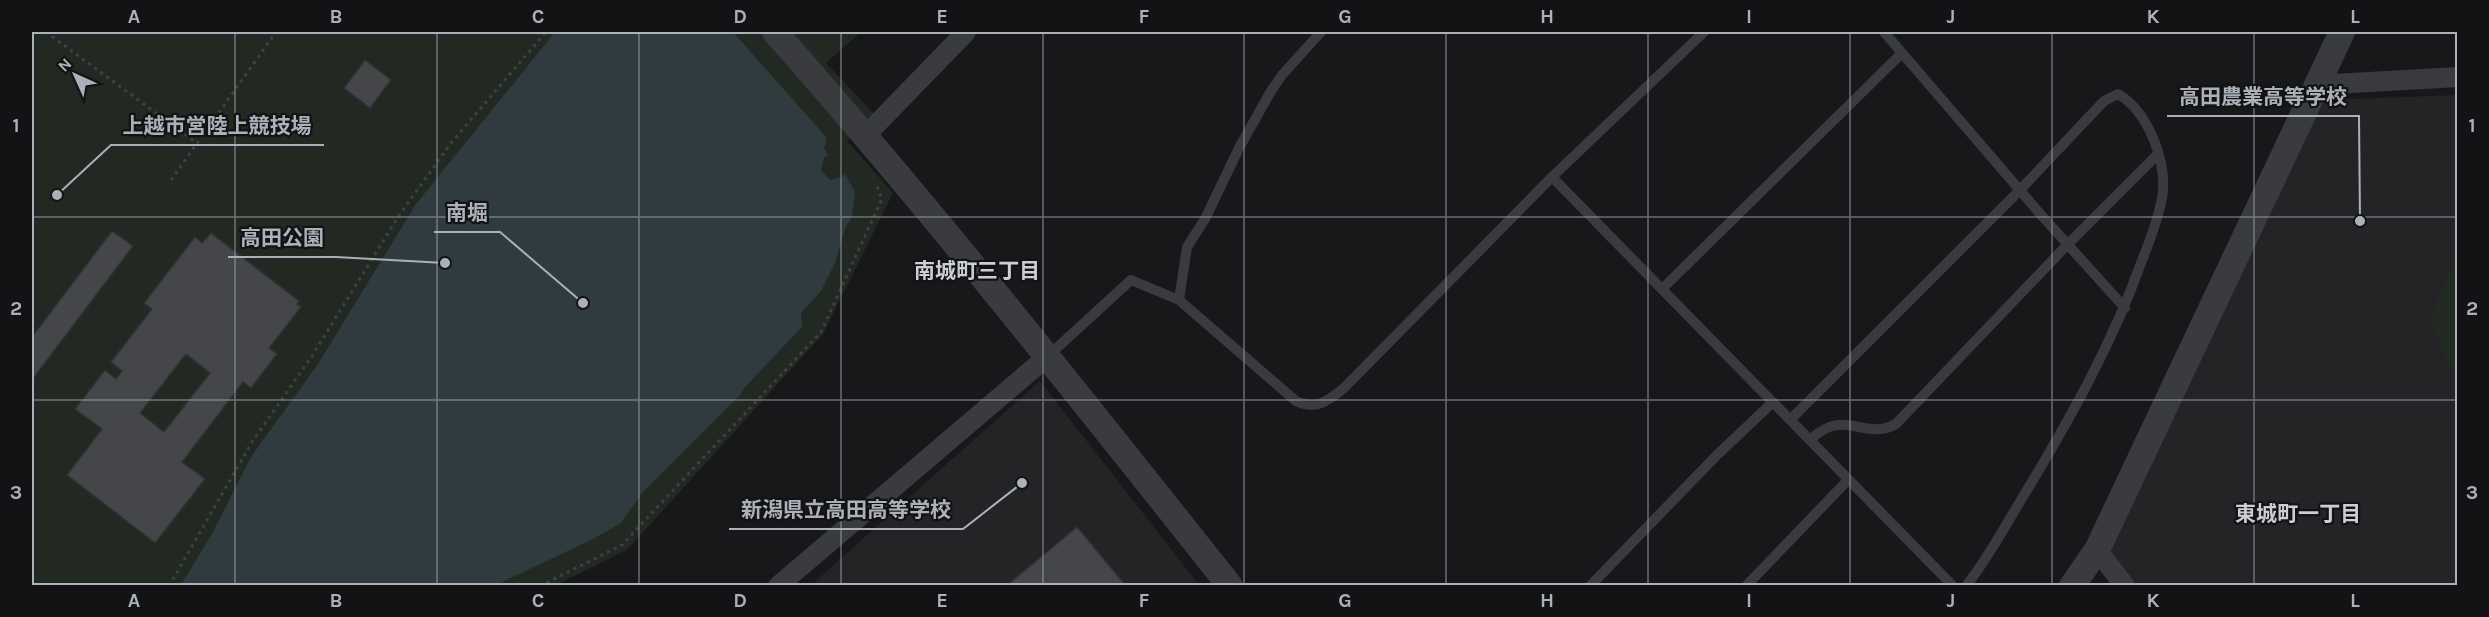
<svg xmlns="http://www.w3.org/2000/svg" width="2489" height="617" font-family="Karla,'Noto Sans JP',sans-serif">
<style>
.built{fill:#242427}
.green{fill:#222922}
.water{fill:#303b3f}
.building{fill:#454649;stroke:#323235;stroke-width:1.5;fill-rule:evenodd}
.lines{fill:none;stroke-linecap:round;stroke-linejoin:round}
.path{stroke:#3f4245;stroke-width:3;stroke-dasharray:3 4.5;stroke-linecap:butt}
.service{stroke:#393b3e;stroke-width:10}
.minor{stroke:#393b3e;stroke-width:20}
.tertiary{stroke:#393b3e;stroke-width:26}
.grid{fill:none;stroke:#abb1b9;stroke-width:1.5;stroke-opacity:0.55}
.labels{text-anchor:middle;stroke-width:4.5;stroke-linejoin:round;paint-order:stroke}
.neighbourhood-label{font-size:21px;font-weight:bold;fill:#cbcfd5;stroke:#131315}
.leader{fill:none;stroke:#abb1b9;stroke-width:2}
.callout-dot{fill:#abb1b9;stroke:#131315;stroke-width:2}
.callout-label{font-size:21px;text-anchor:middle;font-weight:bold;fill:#abb1b9;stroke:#131315;stroke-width:4.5;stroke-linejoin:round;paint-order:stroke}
.neatline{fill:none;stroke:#abb1b9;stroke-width:2}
.grid-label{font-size:20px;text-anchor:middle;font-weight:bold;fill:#abb1b9}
</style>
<rect width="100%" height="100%" fill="#18181a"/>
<path class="built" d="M2457,95v490h-322l-28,-34 95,-209 122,-242z
M1040,381l159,204 -389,1z"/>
<path class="green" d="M32,32h829l-35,31 48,51 -27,27 46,52 -70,141 -196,216 -71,35h-524z
M2457,252v135l-27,-69z"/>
<path class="water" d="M555,32h178l94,106 -3,10 4,7 -4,3 -3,12 9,10 12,-3 3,-3 10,18 -3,24 -7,13 -10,34 -14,28 -20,22 1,14 -58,61 -4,7 -98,98 -21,30 -28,16 -97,46h-315l32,-53 38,-75 67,-93 98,-160z"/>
<path class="building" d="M365,60l26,20 -21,28 -26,-20z
M112,231l21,15 -101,134v-43z
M211,233l88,68 -2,3 4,3 -32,41 8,6 -26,34 -8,-6 -61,80 23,17 -50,64 -88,-68 35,-46 -27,-20 30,-39 11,9 6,-8 -11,-9 41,-53 -8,-6 51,-66 7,6zM186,354l24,19 -46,59 -24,-19z
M1077,527l49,59h-120z"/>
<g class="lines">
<path class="path" d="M46,32l152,112
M171,180l105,-148
M169,586l83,-144 60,-86 88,-142 51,-71 95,-111
M540,586l82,-41 199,-213 61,-133 -6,-16"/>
<path class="service" d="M1884,32l158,184 83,92
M1552,177l401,409
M1662,289l240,-236
M1179,300l8,-53 18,-28 34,-71 32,-57 11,-16 39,-43
M1048,356l83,-76 48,20 117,101c20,10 33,-1 48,-13l208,-211 152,-145
M1790,420l230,-230 84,-89 14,-7c31,18 50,70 44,104 -4,22 -13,45 -21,65 -29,81 -70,154 -114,227 -20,32 -37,66 -61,96
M1810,440c35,-34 53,2 86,-16l172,-180 90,-90
M1590,586l127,-131 56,-53
M1746,586l102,-106"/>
<path class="minor" d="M2316,85l142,-8
M866,135l100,-103
M2097,550l28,36
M778,586l270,-230"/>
<path class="tertiary" d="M775,32c158,179 306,366 455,554
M2072,586l25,-36 245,-518"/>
</g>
<path class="grid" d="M235,32v554M437,32v554M639,32v554M841,32v554M1043,32v554M1244,32v554M1446,32v554M1648,32v554M1850,32v554M2052,32v554M2254,32v554M32,217h2426M32,400h2426"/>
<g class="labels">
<g class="neighbourhood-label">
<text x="977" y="278">南城町三丁目</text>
<text x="2298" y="521">東城町一丁目</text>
</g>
</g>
<path class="leader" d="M2360 221L2359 116H2167M57 195L111 145H324M583 303L500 232H434M445 263L336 257H228M1022 483L963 529H729"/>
<g class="callout-dot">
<circle cx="2360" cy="221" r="6"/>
<circle cx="57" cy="195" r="6"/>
<circle cx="583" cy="303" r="6"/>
<circle cx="445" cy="263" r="6"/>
<circle cx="1022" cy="483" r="6"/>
</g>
<g class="callout-label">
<text x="2263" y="104">高田農業高等学校</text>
<text x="217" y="133">上越市営陸上競技場</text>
<text x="467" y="220">南堀</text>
<text x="282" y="245">高田公園</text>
<text x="846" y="517">新潟県立高田高等学校</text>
</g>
<rect width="2489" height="617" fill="none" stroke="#131315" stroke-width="66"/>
<g transform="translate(75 75) rotate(315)" stroke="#131315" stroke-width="4.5" paint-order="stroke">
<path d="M0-4.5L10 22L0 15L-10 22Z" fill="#abb1b9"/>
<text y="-9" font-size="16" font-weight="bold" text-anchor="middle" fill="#abb1b9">N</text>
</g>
<rect x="33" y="33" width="2423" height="551" class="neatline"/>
<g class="grid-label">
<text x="134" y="23">A</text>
<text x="336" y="23">B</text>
<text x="538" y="23">C</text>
<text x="740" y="23">D</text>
<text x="942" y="23">E</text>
<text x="1144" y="23">F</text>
<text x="1345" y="23">G</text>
<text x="1547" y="23">H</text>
<text x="1749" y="23">I</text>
<text x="1951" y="23">J</text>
<text x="2153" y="23">K</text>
<text x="2355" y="23">L</text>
<text x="16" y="132">1</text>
<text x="2472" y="132">1</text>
<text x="16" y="315">2</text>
<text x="2472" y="315">2</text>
<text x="16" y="499">3</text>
<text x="2472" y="499">3</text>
<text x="134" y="607">A</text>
<text x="336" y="607">B</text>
<text x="538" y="607">C</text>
<text x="740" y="607">D</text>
<text x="942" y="607">E</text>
<text x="1144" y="607">F</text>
<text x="1345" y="607">G</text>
<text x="1547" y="607">H</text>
<text x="1749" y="607">I</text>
<text x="1951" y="607">J</text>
<text x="2153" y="607">K</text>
<text x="2355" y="607">L</text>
</g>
</svg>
